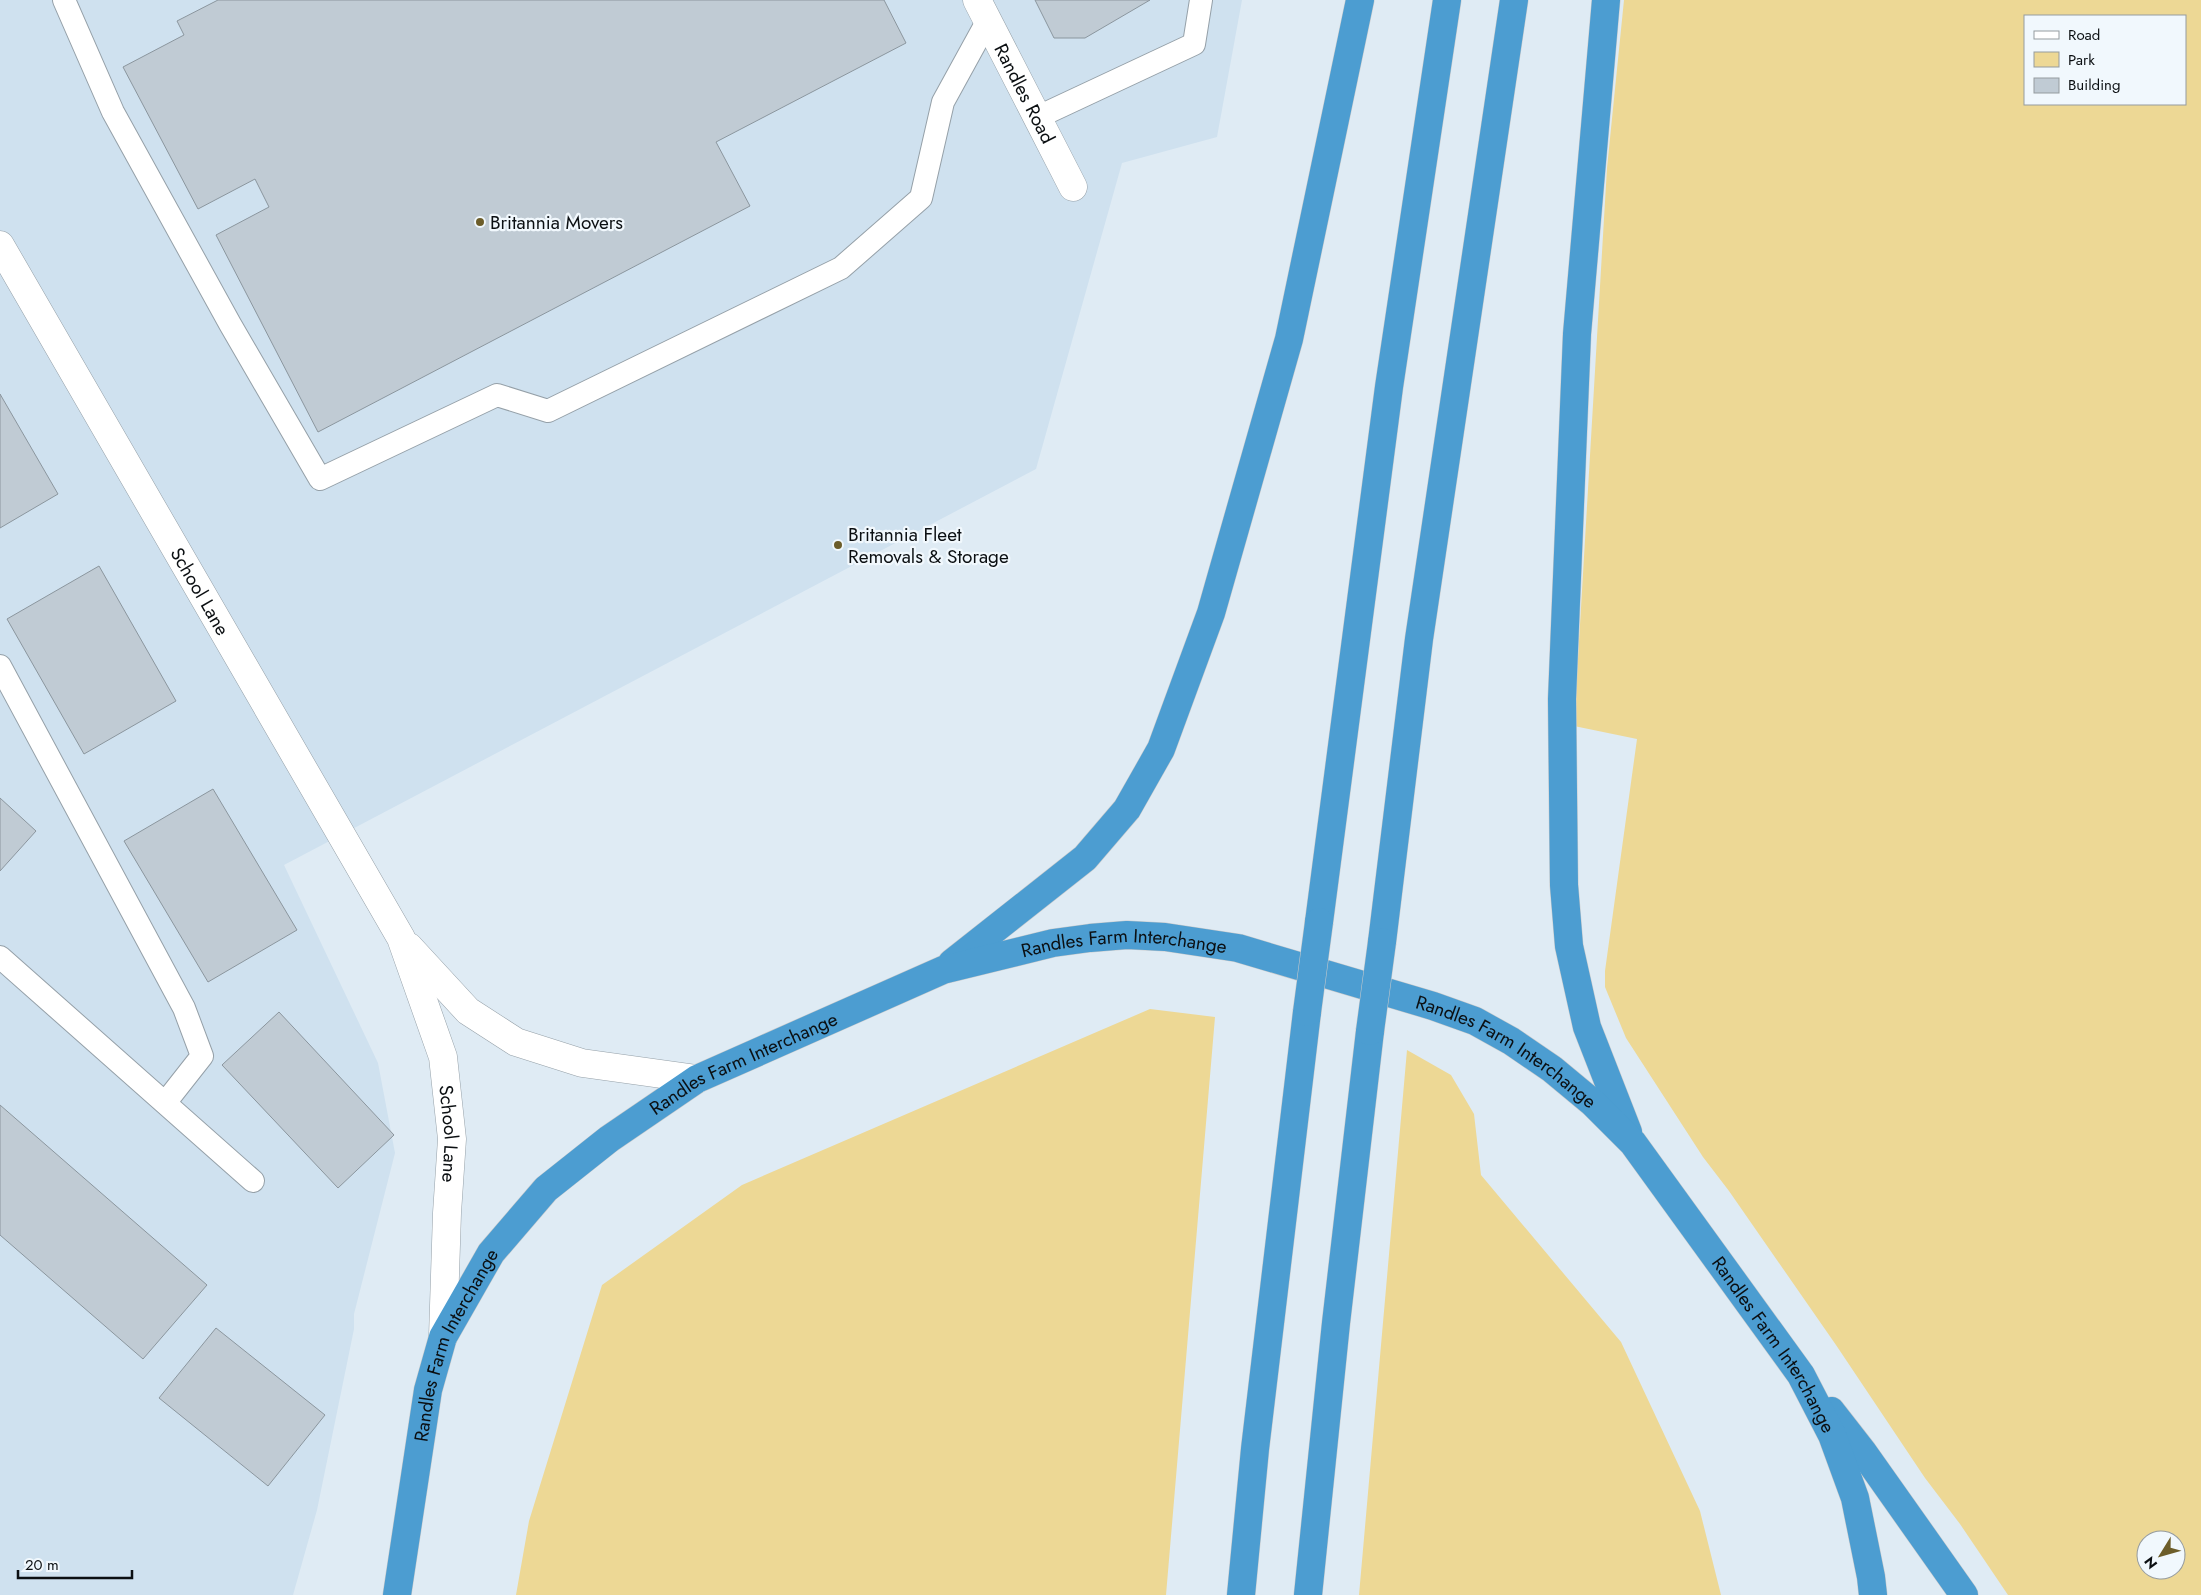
<svg xmlns="http://www.w3.org/2000/svg" width="2201" height="1595" font-family="Jost,sans-serif">
<style>
.built{fill:#cfe1ef}
.green{fill:#edd895;fill-rule:evenodd}
.building{fill:#c0cbd4;stroke:#8b969e}
.lines{fill:none;stroke-linecap:round;stroke-linejoin:round}
.lane-casing{stroke:#95a0a8;stroke-width:24}
.street-casing{stroke:#95a0a8;stroke-width:29}
.secondary-casing{stroke:#95a0a8;stroke-width:29}
.highway-casing{stroke:#c9cacb;stroke-width:29}
.lane{stroke:#fff;stroke-width:22}
.street{stroke:#fff;stroke-width:28}
.secondary{stroke:#fff;stroke-width:28}
.highway{stroke:#4c9dd1;stroke-width:28}
.highway-bridge-casing{stroke:#c9cacb;stroke-width:29;stroke-linecap:butt}
.highway-bridge{stroke:#4c9dd1;stroke-width:28}
.poi-dot{fill:#6c5d2a;stroke:#f1f8fd;stroke-width:2}
.labels{text-anchor:middle;stroke-width:4.5;stroke-linejoin:round;paint-order:stroke}
.street-label{font-size:19px;fill:#0b0f12;stroke:#f1f8fd}
.poi-label{font-size:19px;fill:#0b0f12;stroke:#f1f8fd;text-anchor:start}
</style>
<rect width="100%" height="100%" fill="#dfebf4"/>
<path class="built" d="M0,0h1242l-25,137 -95,26 -86,306 -752,396 94,198 17,90 -41,161v15l-37,181 -24,85h-293z"/>
<path class="green" d="M1624,0h577v1595h-193l-48,-71 -35,-46 -89,-133 -107,-154 -26,-34 -77,-119 -21,-51v-16l32,-232 -63,-13 33,-558zM2025,16h160v88h-160zM2146,1540h30v30h-30z
M1150,1009l65,8 -49,578h-650l13,-74 73,-236 140,-100z
M1407,1050l44,25 23,39 7,61 140,167 79,169 21,84h-362z"/>
<path class="building" d="M218,0h666l22,43 -190,99 34,64 -432,226 -102,-197 53,-28 -14,-28 -57,30 -75,-142 61,-32 -7,-14z
M1035,0h115l-65,38h-31z
M0,394l58,100 -58,34z
M99,566l77,135 -92,53 -77,-135z
M213,789l84,141 -89,52 -84,-141z
M0,798l36,33 -36,40z
M279,1012l115,123 -56,53 -116,-123z
M0,1105l207,180 -64,74 -143,-124z
M216,1328l109,87 -57,71 -109,-88z"/>
<g class="lines">
<defs>
<path id="lane" d="M64,0l49,112 117,212 90,155 177,-84 51,16 293,-143 80,-70 22,-96 45,-82
M1038,117l156,-73 7,-44
M0,666l184,342 18,48 -37,47
M0,957l253,224"/>
<g id="street">
<path id="s1" d="M977,0l96,187"/>
</g>
<g id="secondary">
<path id="s2" d="M0,245l401,693 42,119 9,82 -5,74 -4,124"/>
<path d="M409,947l59,64 48,31 66,21 115,16"/>
</g>
<g id="highway">
<path d="M1606,0l-29,334 -15,365 2,186 5,61 18,81 41,105"/>
<path d="M1319,922l70,-535 58,-387"/>
<path d="M1382,942l37,-303 95,-639"/>
<path d="M952,963l133,-105 42,-49 34,-60 50,-136 78,-274 71,-339"/>
<path d="M1831,1411l32,41 101,143"/>
<path id="s3" d="M397,1595l31,-205 15,-53 48,-84 55,-64 63,-50 88,-60 246,-109 110,-27 37,-5 37,-3 38,2 73,11 195,58 42,15 36,20 41,28 41,34 40,40 168,232 31,60 23,63 16,79 2,18"/>
<path d="M1241,1595l14,-146 52,-437"/>
<path d="M1308,1595l28,-272 34,-292"/>
</g>
</defs>
<use href="#lane" class="lane-casing"/>
<use href="#street" class="street-casing"/>
<use href="#secondary" class="secondary-casing"/>
<use href="#highway" class="highway-casing"/>
<use href="#lane" class="lane"/>
<use href="#street" class="street"/>
<use href="#secondary" class="secondary"/>
<use href="#highway" class="highway"/>
<defs>
<path id="highway-bridge" d="M1307,1012l12,-90
M1370,1031l12,-89"/>
</defs>
<use href="#highway-bridge" class="highway-bridge-casing"/>
<use href="#highway-bridge" class="highway-bridge"/>
</g>
<g class="poi-dot">
<circle cx="480" cy="222" r="5"/>
<circle cx="838" cy="545" r="5"/>
</g>
<g class="labels">
<g class="street-label">
<text dy="7" stroke="none"><textPath href="#s1" startOffset="105">Randles Road</textPath></text>
<text dy="7" stroke="none"><textPath href="#s2" startOffset="400">School Lane</textPath></text>
<text dy="7" stroke="none"><textPath href="#s3" startOffset="1084">Randles Farm Interchange</textPath></text>
<text dy="7" stroke="none"><textPath href="#s3" startOffset="1489">Randles Farm Interchange</textPath></text>
<text dy="7" stroke="none"><textPath href="#s3" startOffset="679">Randles Farm Interchange</textPath></text>
<text dy="7" stroke="none"><textPath href="#s2" startOffset="1004">School Lane</textPath></text>
<text dy="7" stroke="none"><textPath href="#s3" startOffset="1894">Randles Farm Interchange</textPath></text>
<text dy="7" stroke="none"><textPath href="#s3" startOffset="259">Randles Farm Interchange</textPath></text>
</g>
<g class="poi-label">
<text x="490" y="229">Britannia Movers</text>
<text x="848" y="541">Britannia Fleet<tspan x="848" dy="22">Removals &amp; Storage</tspan></text>
</g>
</g>
<rect x="2024" y="15" width="162" height="90" fill="#f1f8fd" stroke="#959b9f"/>
<rect x="2034" y="31" width="25" height="8" fill="#ffffff" stroke="#959b9f"/>
<text x="2068" y="40" font-size="15" fill="#0b0f12">Road</text>
<rect x="2034" y="52" width="25" height="15" fill="#edd895" stroke="#959b9f"/>
<text x="2068" y="65" font-size="15" fill="#0b0f12">Park</text>
<rect x="2034" y="78" width="25" height="15" fill="#c0cbd4" stroke="#959b9f"/>
<text x="2068" y="90" font-size="15" fill="#0b0f12">Building</text>
<g transform="translate(2161 1555) rotate(233)"><circle r="24" fill="#f1f8fd" stroke="#959b9f"/>
<path d="M0-4L9 19L0 12L-9 19Z" fill="#6c5d2a"/>
<text y="-8" font-size="14" font-weight="bold" text-anchor="middle" fill="#0b0f12">N</text>
</g>
<path d="M18 1570v8h114v-8" fill="none" stroke="#0b0f12" stroke-width="2.5"/>
<text x="25" y="1570" font-size="15" fill="#0b0f12" stroke="#f1f8fd" stroke-width="4" paint-order="stroke">20 m</text>
</svg>
